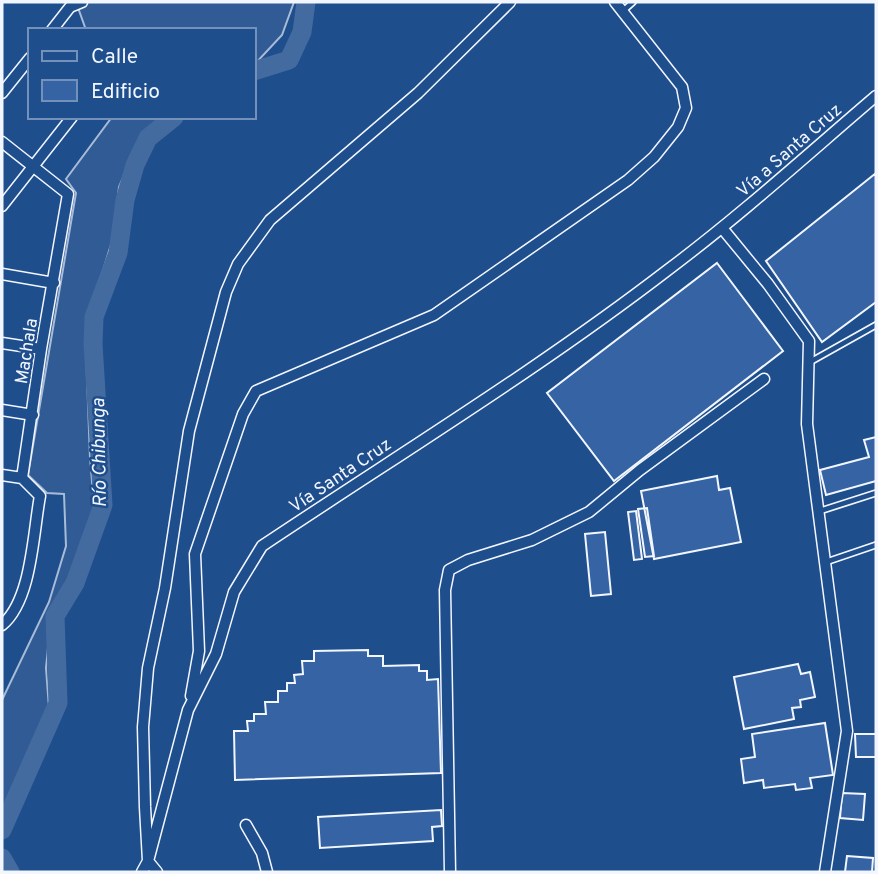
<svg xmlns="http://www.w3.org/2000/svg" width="878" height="874" font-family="Overpass,sans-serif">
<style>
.built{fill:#305b95;stroke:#a8bbd7;stroke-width:2}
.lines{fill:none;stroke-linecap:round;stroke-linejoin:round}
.river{stroke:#446ba0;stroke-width:19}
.building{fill:#3563a3;stroke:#f2f6ff;stroke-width:2}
.lane-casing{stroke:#f2f6ff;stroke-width:8}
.street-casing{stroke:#f2f6ff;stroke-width:13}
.lane{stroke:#1f4e8c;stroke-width:4.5}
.street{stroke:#1f4e8c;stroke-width:10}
.labels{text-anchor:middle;stroke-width:5;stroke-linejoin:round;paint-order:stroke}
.street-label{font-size:18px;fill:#f2f6ff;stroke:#1f4e8c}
.water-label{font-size:19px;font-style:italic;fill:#f2f6ff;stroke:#1f4e8c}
</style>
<rect width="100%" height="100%" fill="#1f4e8c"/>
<path class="built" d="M76,2h218l-12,33 -28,30v-35h-168z
M112,117h48l-22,25 -19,45 -6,51 -20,65 -7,47 4,108 5,58 -46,122 -3,30 3,40 -47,103v-111l47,-98 17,-56 -2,-52 -17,-1 -19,-18 48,-282 -10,-14z"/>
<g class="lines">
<path class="river" d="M254,71l35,-11 13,-28 4,-30
M2,830l56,-127 -3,-87 20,-33 28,-78 -10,-161 1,-27 24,-64 7,-53 10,-35 13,-27 26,-21
M2,858l8,14"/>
</g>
<path class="building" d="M876,173v129l-54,40 -56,-81z
M717,263l66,88 -169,130 -67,-88z
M876,437v44l-50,14 -6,-25 49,-13 -5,-17z
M717,476l2,14 11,-2 11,54 -87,17 -13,-68z
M647,508l7,48 -9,1 -7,-48z
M636,511l6,48 -8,1 -6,-48z
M605,532l6,62 -20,2 -6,-62z
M368,650v6h15v10l36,-1v6h8v9l11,-1 3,94 -206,7 -1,-49h14l-1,-10h7v-7h12l-1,-12h13v-11h9v-8h8l-1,-8 9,-1 -1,-13h12v-10z
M798,664l3,10 9,-2 5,25 -15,3 1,7 -9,1 2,11 -50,10 -10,-52z
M825,723l8,52 -23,3 2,10 -16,2 -1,-6 -31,4 -1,-8 -19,3 -3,-24 14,-2 -3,-23z
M855,734h21v23h-20z
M842,793l23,1 -2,26 -23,-2z
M441,810l1,16 -10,1 1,14 -113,7 -2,-31z
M847,856l26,2 -1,14h-27z"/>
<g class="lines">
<defs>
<path id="lane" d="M623,11l10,-9
M810,362l66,-37
M820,511l56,-18
M826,562l50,-17"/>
<path id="street" d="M52,30l18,-23 12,-5
M2,93l28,-35
M2,142l66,52 -27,155 -19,129 18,18c-7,37 -8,104 -38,129
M2,206l70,-89
M722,228l46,56 41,57 -2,83 40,307 -22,141
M2,274l52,9
M2,343l39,6
M2,410l31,5
M2,475l20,3
M191,696l8,-45 -4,-97 48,-140 13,-23 178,-76 194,-135 26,-23 24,-30 8,-19 -4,-21 -67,-85
M246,825l16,28 5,19
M142,872l6,-11 40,-151 28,-56 18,-62 28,-46c136,-91 277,-177 407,-277 72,-54 139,-115 207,-173
M157,872l-9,-11 -3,-54 -2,-80 5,-59 17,-80 24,-157 37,-139 12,-28 32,-44 148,-127 92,-91
M450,872l-5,-282 4,-20 19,-10 64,-20 57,-28 51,-42 124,-91"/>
</defs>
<use href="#lane" class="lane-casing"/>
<use href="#street" class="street-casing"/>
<use href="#lane" class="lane"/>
<use href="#street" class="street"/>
</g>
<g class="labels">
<g class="street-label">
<text transform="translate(789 150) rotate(-41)" y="6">Vía a Santa Cruz</text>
<text transform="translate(26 351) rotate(-81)" y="6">Machala</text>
<text transform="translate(340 475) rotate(-34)" y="6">Vía Santa Cruz</text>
</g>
<g class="water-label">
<text transform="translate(98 453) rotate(-91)" y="7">Río Chibunga</text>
</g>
</g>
<rect width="878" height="874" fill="none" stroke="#f2f6ff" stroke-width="7"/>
<rect x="28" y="28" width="228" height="91" fill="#1f4e8c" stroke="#7391ba" stroke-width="2"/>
<rect x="42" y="51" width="35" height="10" fill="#1f4e8c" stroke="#7391ba" stroke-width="2"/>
<text x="91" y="63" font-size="21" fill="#f2f6ff">Calle</text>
<rect x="42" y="80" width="35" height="21" fill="#3563a3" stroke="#7391ba" stroke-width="2"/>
<text x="91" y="98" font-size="21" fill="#f2f6ff">Edificio</text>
</svg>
